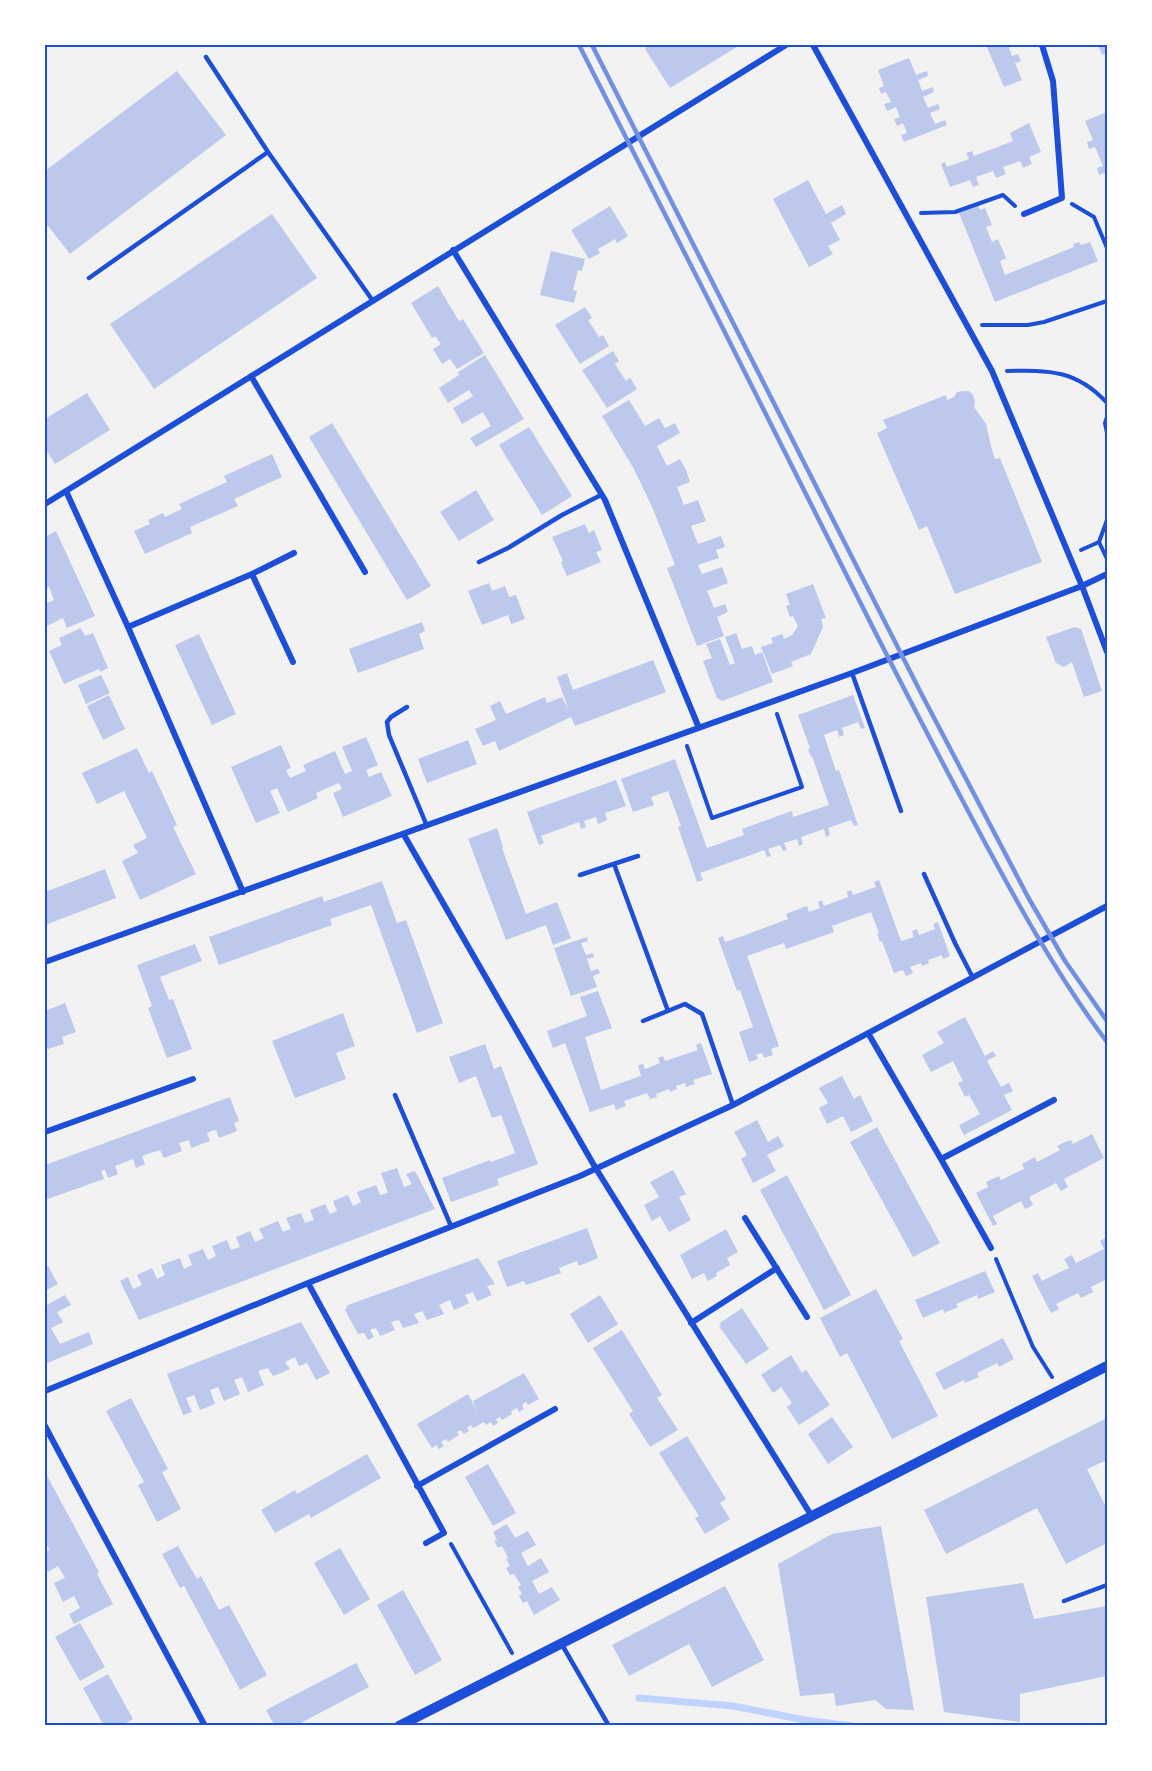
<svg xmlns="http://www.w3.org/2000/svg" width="1152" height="1771" font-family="Manrope,sans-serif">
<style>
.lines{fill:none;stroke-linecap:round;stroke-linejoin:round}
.stream{stroke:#bfd3fe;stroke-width:7}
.building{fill:#bdc9ec}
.path{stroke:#1d4ed8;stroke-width:4}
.service{stroke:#1d4ed8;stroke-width:4.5}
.minor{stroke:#1d4ed8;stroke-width:6}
.tertiary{stroke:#1d4ed8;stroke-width:10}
.rail{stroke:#7290e2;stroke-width:4.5}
.neatline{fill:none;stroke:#1d4ed8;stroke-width:2}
</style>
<rect width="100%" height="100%" fill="#f2f2f2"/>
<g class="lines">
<path class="stream" d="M639,1698l94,8 72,14 47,6"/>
</g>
<path class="building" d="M649,45h91l-70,43 -25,-39z
M986,45h22l4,11 6,-2 3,7 -6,2 7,17 -18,7z
M1098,45h9v8l-5,2z
M909,58l7,17 11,-4 1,5 -10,4 4,11 11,-4 1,5 -11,5 5,11 10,-4 2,5 -10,4 5,11 10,-4 2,5 -43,17 -3,-7 6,-2 -4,-10 -6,3 -3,-7 6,-2 -4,-10 -9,4 -3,-7 7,-2 -5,-10 -5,2 -2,-6 5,-2 -6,-16z
M177,71l49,64 -156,119 -25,-32v-51z
M1107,112v6l-2,1 2,4v49l-8,3 -2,-7 6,-2 -8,-19 -6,2 -2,-7 6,-2 -8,-19z
M1029,123l12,29 -12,5 3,7 -9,4 -3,-7 -17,6 3,7 -10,4 -3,-7 -17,6 3,8 -6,2 -3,-7 -20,7 -9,-23 4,-2 2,5 22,-8 -3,-6 6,-2 2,5 39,-15 -3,-8z
M808,180l18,34 16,-9 4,9 -15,9 9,17 -12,6 5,8 -24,13 -36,-68z
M978,205l2,5 5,-2 7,17 -6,2 6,15 6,-3 8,19 -6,3 5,14 69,-28 -1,-3 6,-2 2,3 9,-3 8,19 -103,41 -36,-89z
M610,206l18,30 -11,7 -2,-4 -8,5 -9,5 2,4 -11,6 -18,-29z
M272,214l45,64 -163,111 -44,-65z
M551,251l34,8 -3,12 -4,-1 -5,20 4,1 -3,12 -34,-8z
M438,286l21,35 4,-2 21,34 -27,16 -7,-10 -8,5 -9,-15 8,-5 -6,-8 -3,2 -21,-35z
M585,307l7,11 -4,2 11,17 4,-2 6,11 -29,18 -25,-39z
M613,351l6,10 -4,3 11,17 4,-3 7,11 -30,19 -25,-38z
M485,355l39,64 -48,28 -6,-9 21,-12 -8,-14 -21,12 -9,-16 20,-12 -4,-6 -21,13 -9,-15 20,-13 -1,-3z
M963,391h6l4,4 2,6 -1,6 12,17 6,26 3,9 5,-1 42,104 -87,32 -28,-68 -8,4 -42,-97 10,-5 -4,-8 63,-25 1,5 7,-3 3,-5z
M87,393l23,37 -55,34 -10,-16v-29z
M629,400l16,26 14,-8 6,10 10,-5 5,10 -23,13 10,20 13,-7 6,11 4,12 -13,5 7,18 14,-5 8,21 -15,5 7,18 23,-8 4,11 -9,3 3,8 -21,7 4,9 20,-7 6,16 -21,8 7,17 11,-4 3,8 -11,5 7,19 -27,10 -30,-78 8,-3 -22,-56 -19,-40 -32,-53z
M332,423l99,163 -24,14 -98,-163z
M529,427l43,69 -30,19 -43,-70z
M272,454l10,23 -48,22 4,7 -48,21 2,6 -47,21 -11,-23 16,-7 -2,-4 15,-7 2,4 17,-8 -3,-5 48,-22 -3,-6z
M476,490l18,30 -35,21 -19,-29z
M585,524l4,9 5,-3 8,20 -6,2 5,10 -34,14 -6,-14 2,-1 -11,-24z
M56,531l39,85 -28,12 -4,-10 -18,9v-23l9,-4 -5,-13 -4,2v-52z
M489,583l3,8 13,-5 4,11 7,-2 9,24 -14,5 -3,-9 -26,10 -14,-34z
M813,584l13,34 -5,1 2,8 -12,27 -20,8 2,4 -21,8 -11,-27 12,-4 -2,-5 11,-4 2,5 8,-4 6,-9 -5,-10 -3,1 -4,-11 4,-1 -4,-11z
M422,622l3,9 -6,3 5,15 -66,24 -9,-24z
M1075,627l6,2 21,62 -18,6 -12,-35 -8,5 -8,-4 -10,-26z
M81,628l4,8 8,-3 15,35 -8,4 -1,-3 -35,15 -15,-33 13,-6 -3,-7z
M736,633l6,16 10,-3 3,9 7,-3 11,30 -51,19 -5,-3 -14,-37 9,-3 -6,-14 14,-5 10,26 5,-2 -10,-26z
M199,634l37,80 -24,11 -37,-80z
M653,660l13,32 -91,34 -4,-9 -72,34 -4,-10 -12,5 -8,-17 21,-9 -6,-14 10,-5 6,13 39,-17 2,6 15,-6 7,14 -12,-34 10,-4 6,17z
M101,675l9,18 -24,11 -8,-19z
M109,695l16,34 -22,11 -16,-34z
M853,695l12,33 -4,1 -3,-7 -16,6 2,7 -5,2 -2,-7 -13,5 12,36 3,-1 19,55 -4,1 -3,-6 -23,8 2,7 -4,2 -2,-8 -23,8 2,7 -4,2 -2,-7 -13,4 3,7 -4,1 -3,-6 -12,4 3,7 -4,1 -3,-7 -13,5 -51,18 3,7 -6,2 -19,-55 3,-1 -13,-35 -17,6 3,8 -21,7 -12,-33 54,-20 32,89 37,-13 -2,-6 33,-12 17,-6 1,6 36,-12 -17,-49 -1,1 -3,-8 2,-1 -12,-33z
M366,737l12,28 -12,5 3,7 12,-5 11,24 -49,21 -10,-24 9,-4 -3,-6 -23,10 2,5 -30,14 -11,-24 -7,3 10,22 -24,10 -25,-56 50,-22 10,23 -5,2 4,8 16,-7 -3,-6 32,-14 10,23 7,-3 -10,-24z
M468,740l9,24 -50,19 -9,-24z
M137,748l12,25 3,-2 25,54 -4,2 23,47 -56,26 -18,-39 16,-8 -5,-8 14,-7 -23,-47 -27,13 -15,-31z
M616,780l10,26 -21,7 2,7 -9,4 -2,-7 -12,4 2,6 -5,2 -2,-7 -38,14 3,7 -5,2 -12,-33z
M497,828l6,19 -1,1 24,66 31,-12 14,36 -18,7 -7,-20 -40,15 -38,-101z
M105,869l11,29 -71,27v-33z
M879,880l22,61 13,-4 -2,-6 5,-2 2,6 16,-6 -2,-5 5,-2 12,34 -7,3 -1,-4 -14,5 1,3 -7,3 -1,-3 -11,4 3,6 -7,3 -3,-6 -9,3 -12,-32 -2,1 -3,-8 2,-1 -8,-21 -39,14 2,6 -48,17 -2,-6 -37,13 32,90 -8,3 2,6 -9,3 -2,-5 -6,2 2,4 -9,3 -10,-30 14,-5 -13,-37 -3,1 -19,-53 5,-2 2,6 23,-8 40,-15 -2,-5 21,-8 2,6 11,-4 -2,-6 4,-2 2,6 24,-9 -1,-5 4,-2 2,5 23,-8 -2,-5z
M382,881l15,42 9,-3 37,103 -26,10 -46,-128 -41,14 2,6 -113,40 -10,-28 113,-41 2,6z
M587,937l1,4 -7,2 5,12 7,-2 1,4 -7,2 4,12 7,-2 2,4 -7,3 4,11 -26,9 -17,-48z
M195,944l7,17 -42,16 9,23 4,-1 19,50 -25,9 -19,-50 4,-2 -15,-41z
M598,991l14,37 -27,9 16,53 40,-14 -3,-11 5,-1 2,5 15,-6 -2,-5 5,-2 2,5 33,-11 -2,-5 5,-2 11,31 -19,6 2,4 -9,3 -1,-4 -9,3 1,3 -7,3 -1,-3 -13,5 1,3 -7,2 -3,-6 -23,8 2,5 -10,4 -2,-6 -24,8 -25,-69 -12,5 -6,-17 40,-15 -7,-19z
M65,1003l11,29 -14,5 2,7 -16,5 -3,-6v-32z
M343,1013l12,33 -19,7 10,26 -51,19 -23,-57z
M965,1017l20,39 8,-5 3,5 -9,5 14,26 8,-4 4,8 -9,4 8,15 -48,25 -5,-10 21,-11 -11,-19 -4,2 -7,-14 5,-2 -10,-20 -22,11 -9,-17 22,-12 -7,-11z
M485,1044l9,25 7,-3 37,98 -41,15 2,6 -48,17 -9,-24 48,-18 1,2 24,-9 -14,-38 -9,3 -16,-42 -17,7 -10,-26z
M842,1076l12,23 6,-4 13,26 -22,11 -8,-16 -16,8 -8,-16 9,-5 -9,-15z
M230,1097l9,24 -5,2 3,8 -18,7 -3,-8 -5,1 -4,2 3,8 -19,7 -2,-8 -10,3 3,8 -18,7 -4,-8 -18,6 3,8 -9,4 -3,-9 -18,7 3,8 -10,4 -3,-8 -4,1 3,8 -59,21v-35z
M757,1120l11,22 10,-6 6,10 -17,9 9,16 -23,12 -12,-24 6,-4 -13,-23z
M877,1127l63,116 -27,14 -63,-115z
M1092,1134l12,24 -40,21 4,8 -7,4 -5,-8 -27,14 4,8 -8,4 -4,-8 -28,15 4,8 -4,2 -17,-33 12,-6 -2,-5 13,-6 2,4 23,-11 -2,-5 13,-7 2,5 23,-12 -3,-4 6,-3 8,-3 2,4z
M397,1168l7,19 8,-3 -6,-10 9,-3 20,38 -296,111 -19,-39 8,-4 5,12 9,-4 -5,-10 15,-7 5,11 8,-4 -4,-10 19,-7 4,11 8,-4 -4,-10 15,-6 5,11 8,-4 -4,-10 15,-6 4,10 9,-3 -4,-10 14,-6 5,11 9,-4 -5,-9 19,-8 5,11 4,-2 4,-1 -5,-11 15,-5 4,10 9,-3 -4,-10 15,-6 5,10 7,-3 -4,-10 15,-6 5,11 8,-4 -4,-10 19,-7 4,10 8,-2 -7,-20z
M673,1170l13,24 -7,3 12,23 -22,12 -9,-16 -8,5 -8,-16 15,-8 -9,-15z
M787,1175l64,120 -27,15 -64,-120z
M587,1228l11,30 -19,8 -2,-5 -18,7 2,5 -35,12 -2,-4 -17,6 -10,-26z
M726,1229l12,23 -11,6 3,7 -14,8 1,3 -9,5 -4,-8 -12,6 -12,-24z
M1107,1237v42l-16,8 2,5 -12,6 -3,-5 -22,11 3,5 -8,4 -19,-37 6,-3 4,8 14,-7 13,-6 -5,-9 8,-4 4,8 28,-14 -4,-8z
M478,1258l17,26 -8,2 5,9 -7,3 -8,3 -4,-9 -8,3 4,8 -8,4 -7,3 -4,-10 -11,5 5,9 -17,6 -5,-9 -8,3 5,9 -16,5 -4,-8 -8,2 4,8 -15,6 -4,-8 -4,1 -2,1 4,7 -6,3 -4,-7 -6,1 -13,-24 3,-5z
M48,1266l10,18 -13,7v-23z
M985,1271l10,21 -17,7 -1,-4 -21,9 2,3 -14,6 -1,-4 -20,9 -8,-18z
M876,1289l27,50 -4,2 39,75 -46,23 -45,-86 -7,4 -20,-39z
M65,1295l6,10 -14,7 6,10 -12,6 9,16 29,-12 4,12 -48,20v-58z
M600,1295l18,29 -30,19 -18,-29z
M742,1308l27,41 -23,15 -27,-38 2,-1 -1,-2z
M301,1322l29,51 -14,7 -9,-17 -8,3 -4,-9 -10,5 5,7 -9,4 -8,3 -5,-8 -10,3 6,14 -16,7 -6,-15 -8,3 6,14 -16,7 -6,-14 -8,3 5,14 -15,6 -6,-15 -8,3 6,14 -9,3 -16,-41z
M622,1330l40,65 -5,3 21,32 -28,17 -21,-33 4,-3 -40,-63z
M1003,1338l11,21 -15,8 -2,-4 -20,10 2,4 -14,6 -1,-3 -20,10 -9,-17z
M791,1355l11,18 4,-3 24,35 -31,20 -12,-18 5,-4 -11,-16 -8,6 -12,-18z
M524,1373l15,26 -11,6 -2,-3 -4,3 2,4 -5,3 -2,-4 -6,3 1,3 -10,6 -2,-3 -4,2 2,4 -5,3 -2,-4 -5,3 -2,-3 -11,6 -2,-3 -4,3 2,3 -5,3 -3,-4 -4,2 2,3 -11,7 -2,-3 -5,3 3,4 -5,3 -3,-4 -4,3 -15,-24 51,-30 9,17 -4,-10z
M131,1398l37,71 -6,3 19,37 -24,13 -19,-37 6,-3 -38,-71z
M832,1417l21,30 -25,17 -20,-30z
M1107,1418v42l-20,9 18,36 2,-1v39l-41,21 -29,-56 -91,46 -22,-44z
M687,1436l39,63 -6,4 10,16 -25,15 -10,-16 4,-2 -40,-63z
M367,1454l14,24 -70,40 -2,-4 -34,19 -14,-23 34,-20 2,4z
M488,1464l28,49 -23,13 -28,-49z
M45,1472l54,100 -2,2 16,30 -39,20 -5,-10 11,-6 -6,-12 -11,6 -9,-19 11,-5 -7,-12 -10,6 -3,-6v-14l5,-2 -5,-8z
M507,1524l8,14 13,-7 8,14 -15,8 7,13 13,-8 8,14 -17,9 7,13 13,-7 8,13 -26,15 -7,-14 -4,2 -4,-7 3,-2 -4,-7 3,-2 -7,-11 -4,1 -4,-7 4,-2 -4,-7 2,-1 -6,-12 -4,2 -4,-7 3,-1 -4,-8z
M881,1526l33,184 -28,-1 -11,-9 -39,6 -2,-13 -34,3 -22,-132 54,-30z
M178,1546l19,33 4,-3 18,34 10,-5 38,70 -27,15 -56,-104 -4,2 -18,-34z
M340,1548l30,51 -26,16 -30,-52z
M1023,1583l11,36 73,-13v70l-87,18v28l-76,-10 -18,-115z
M725,1586l39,74 -52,27 -23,-43 -60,32 -17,-31z
M403,1590l39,70 -27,15 -38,-70z
M80,1623l25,44 -25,14 -25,-44z
M356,1663l13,24 -74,39h-20l-9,-16z
M108,1674l25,45 -12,7h-17l-21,-38z"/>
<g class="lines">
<path class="path" d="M1072,204l22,13 13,31
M921,213l34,-1 48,-17 12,11
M982,325h46l16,-3 63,-21
M1007,371c42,-1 70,-1 100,32
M1107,417l-2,6 2,10
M1099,542l8,-22
M1081,550l18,-8 8,17
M687,746l25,72 90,-31 -25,-73
M996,1259l37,88 19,30
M451,1544l61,109"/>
<path class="service" d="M206,57l62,95 105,149
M89,278l179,-126
M479,562l29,-14 54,-33 39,-20
M852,673l49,138
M407,707l-16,10 -4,5 2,13 38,91
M614,864l54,147
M924,874l31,69 18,35
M580,875l58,-19
M643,1021l42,-17 17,10 31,91
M395,1095l56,131
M1064,1601l43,-16
M561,1643l48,83"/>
<path class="minor" d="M813,45l179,326 90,215 25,66
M1024,214l38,-16 -9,-117 -11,-36
M453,250l152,250 94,228
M251,376l114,196
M66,491l62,136 115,265
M45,504l741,-459
M252,574l41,88
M128,627l124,-53 42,-21
M404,835l191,332 216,348
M45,962l807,-289 230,-87 25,-12
M868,1033l73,126 113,-59
M45,1132l148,-53
M941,1159l50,89
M745,1218l62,99
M308,1283l136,250 -18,10
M691,1323l86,-55
M45,1391l263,-108 272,-107 153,-71 374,-199
M45,1426l160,300
M417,1486l138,-77"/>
<path class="tertiary" d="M399,1726l708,-360"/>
<path class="rail" d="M579,45c93,182 185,364 276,547 39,78 79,155 120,232 40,75 81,150 132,218
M592,45l329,648 107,204 37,64 42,60"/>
</g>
<rect width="1152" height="1771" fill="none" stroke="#ffffff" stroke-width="93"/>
<rect x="46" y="46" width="1060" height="1678" class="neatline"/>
</svg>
